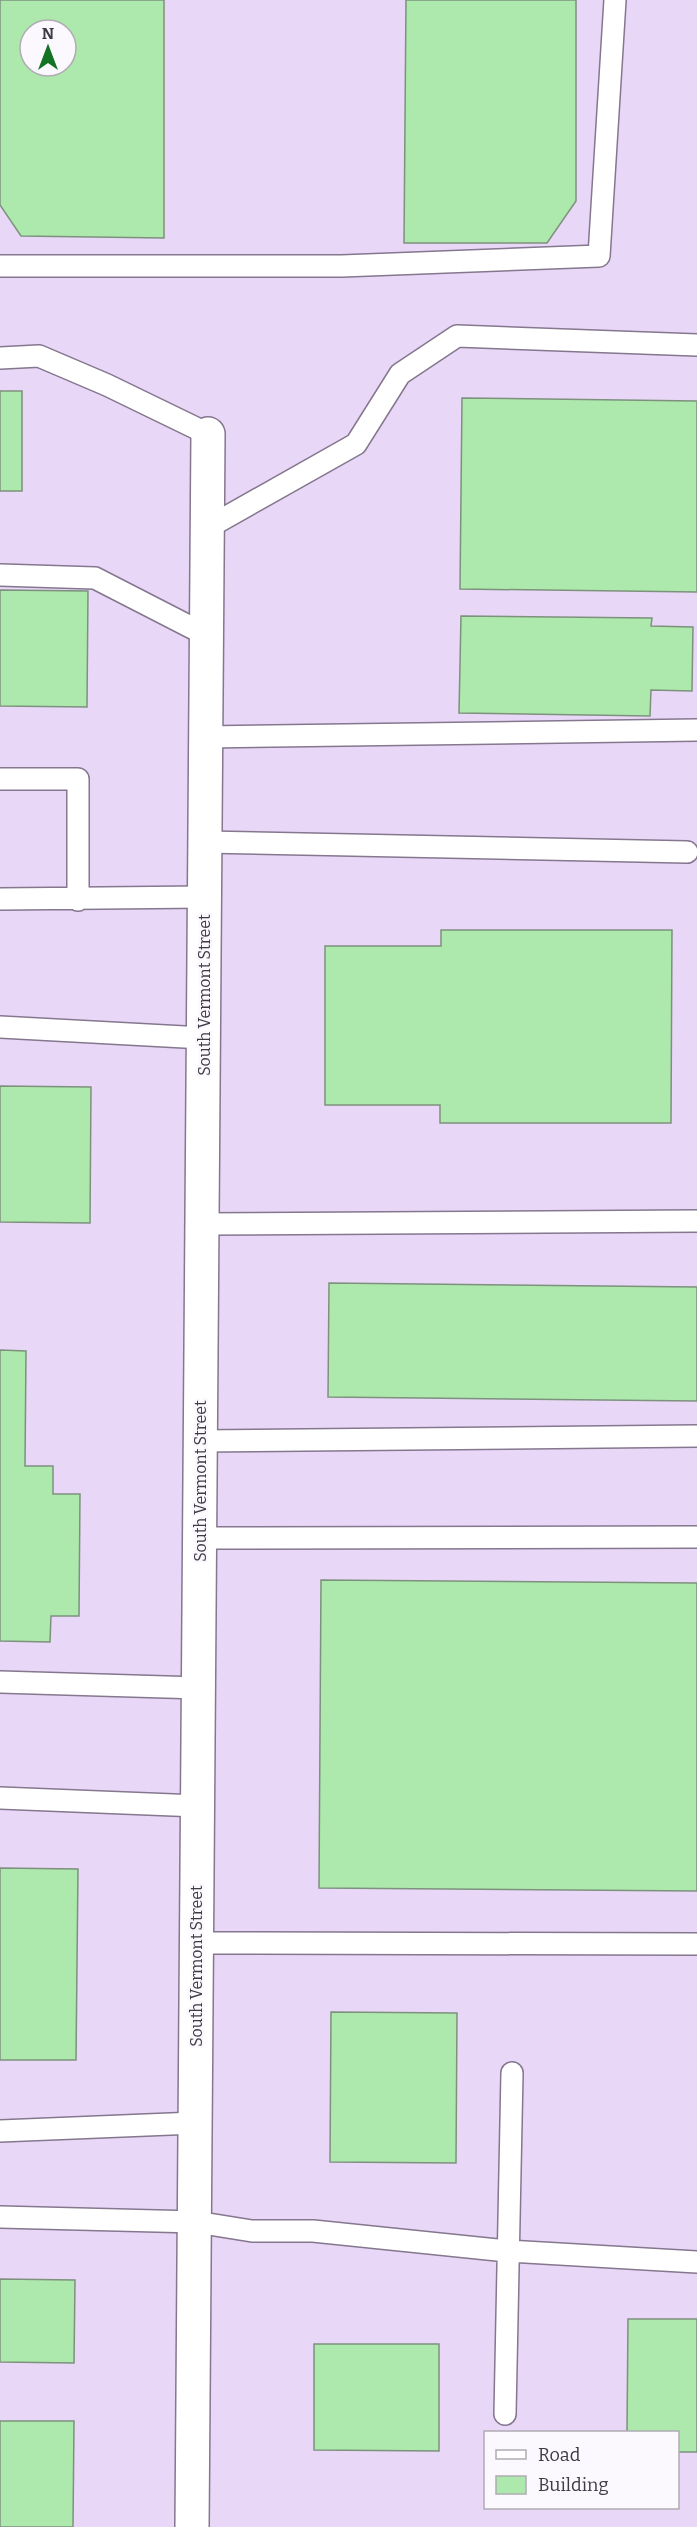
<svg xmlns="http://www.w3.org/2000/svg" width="697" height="2527" font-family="Bitter,serif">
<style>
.built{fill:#e9d7f7;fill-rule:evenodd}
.building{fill:#ade9ad;stroke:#7d917d;stroke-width:1.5;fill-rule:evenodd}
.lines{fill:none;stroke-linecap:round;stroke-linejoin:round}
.lane-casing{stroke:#84778e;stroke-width:24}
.street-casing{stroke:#84778e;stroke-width:36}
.lane{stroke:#fff;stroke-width:21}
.street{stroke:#fff;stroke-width:33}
.labels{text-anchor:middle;stroke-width:5;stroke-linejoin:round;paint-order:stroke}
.street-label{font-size:16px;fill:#3e3943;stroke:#fbf8fe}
</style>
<rect width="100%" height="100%" fill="#f3e7fc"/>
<path class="built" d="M0,0h697v2527h-697zM30,30h36v36h-36zM486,2432h192v76h-192z"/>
<path class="building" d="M0,0h164v238l-143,-2 -21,-31zM30,30h36v36h-36z
M406,0h170v201l-29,42h-143z
M0,391h22v100h-22z
M462,398l235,3v191l-237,-3z
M0,590l88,1 -1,116 -87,-1z
M461,616l191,2 -1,8 42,1 -1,64 -41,-1 -1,26 -191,-3z
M441,930h231l-1,193h-231v-18h-115v-159h116z
M0,1086l91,1 -1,136 -90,-1z
M329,1283l368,4v114l-369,-4z
M0,1350l26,1 -1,115h28v28h27l-1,122h-28l-1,26 -50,-1z
M321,1580l376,3v308l-378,-3z
M0,1868l78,1 -2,191h-76z
M331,2012l126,1 -1,150 -126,-1z
M0,2279l75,1 -1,83 -74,-1z
M628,2319h69v133h-19v-20h-51z
M314,2344h125v107l-125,-1z
M0,2421h74l-1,106h-73z"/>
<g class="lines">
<defs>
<path id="lane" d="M0,266h342l257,-10 16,-256
M0,358l39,-2 68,29 101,49
M207,528l149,-84 44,-70 57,-38 240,9
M0,575l95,3 111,57
M205,737l492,-7
M0,779h78v121
M205,842l482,10
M0,899l204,-2
M0,1027l203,11
M202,1224l495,-3
M200,1441l497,-5
M200,1538l497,-1
M0,1682l199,6
M0,1798l198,8
M197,1943l500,1
M0,2131l195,-8
M0,2217l196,5 56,9h61l194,20 190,11
M505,2414l7,-341"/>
<path id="street" d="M192,2527l16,-2093"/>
</defs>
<use href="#lane" class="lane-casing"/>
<use href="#street" class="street-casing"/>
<use href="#lane" class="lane"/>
<use href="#street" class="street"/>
</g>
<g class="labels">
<g class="street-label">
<text transform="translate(204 995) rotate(-90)" y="6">South Vermont Street</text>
<text transform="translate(200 1481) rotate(-90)" y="6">South Vermont Street</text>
<text transform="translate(196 1966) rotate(-90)" y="6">South Vermont Street</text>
</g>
</g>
<rect x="484" y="2431" width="195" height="78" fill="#fbf8fe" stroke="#afacb3" stroke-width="1.5"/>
<rect x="496" y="2450" width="30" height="9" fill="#ffffff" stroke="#afacb3" stroke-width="1.5"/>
<text x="538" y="2461" font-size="18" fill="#3e3943">Road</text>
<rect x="496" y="2476" width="30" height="18" fill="#ade9ad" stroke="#afacb3" stroke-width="1.5"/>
<text x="538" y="2491" font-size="18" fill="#3e3943">Building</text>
<g transform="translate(48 48)"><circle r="28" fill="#fbf8fe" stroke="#afacb3" stroke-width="1.5"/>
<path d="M0-4.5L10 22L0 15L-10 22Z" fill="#147322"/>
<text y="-9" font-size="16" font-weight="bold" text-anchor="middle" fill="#3e3943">N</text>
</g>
</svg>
